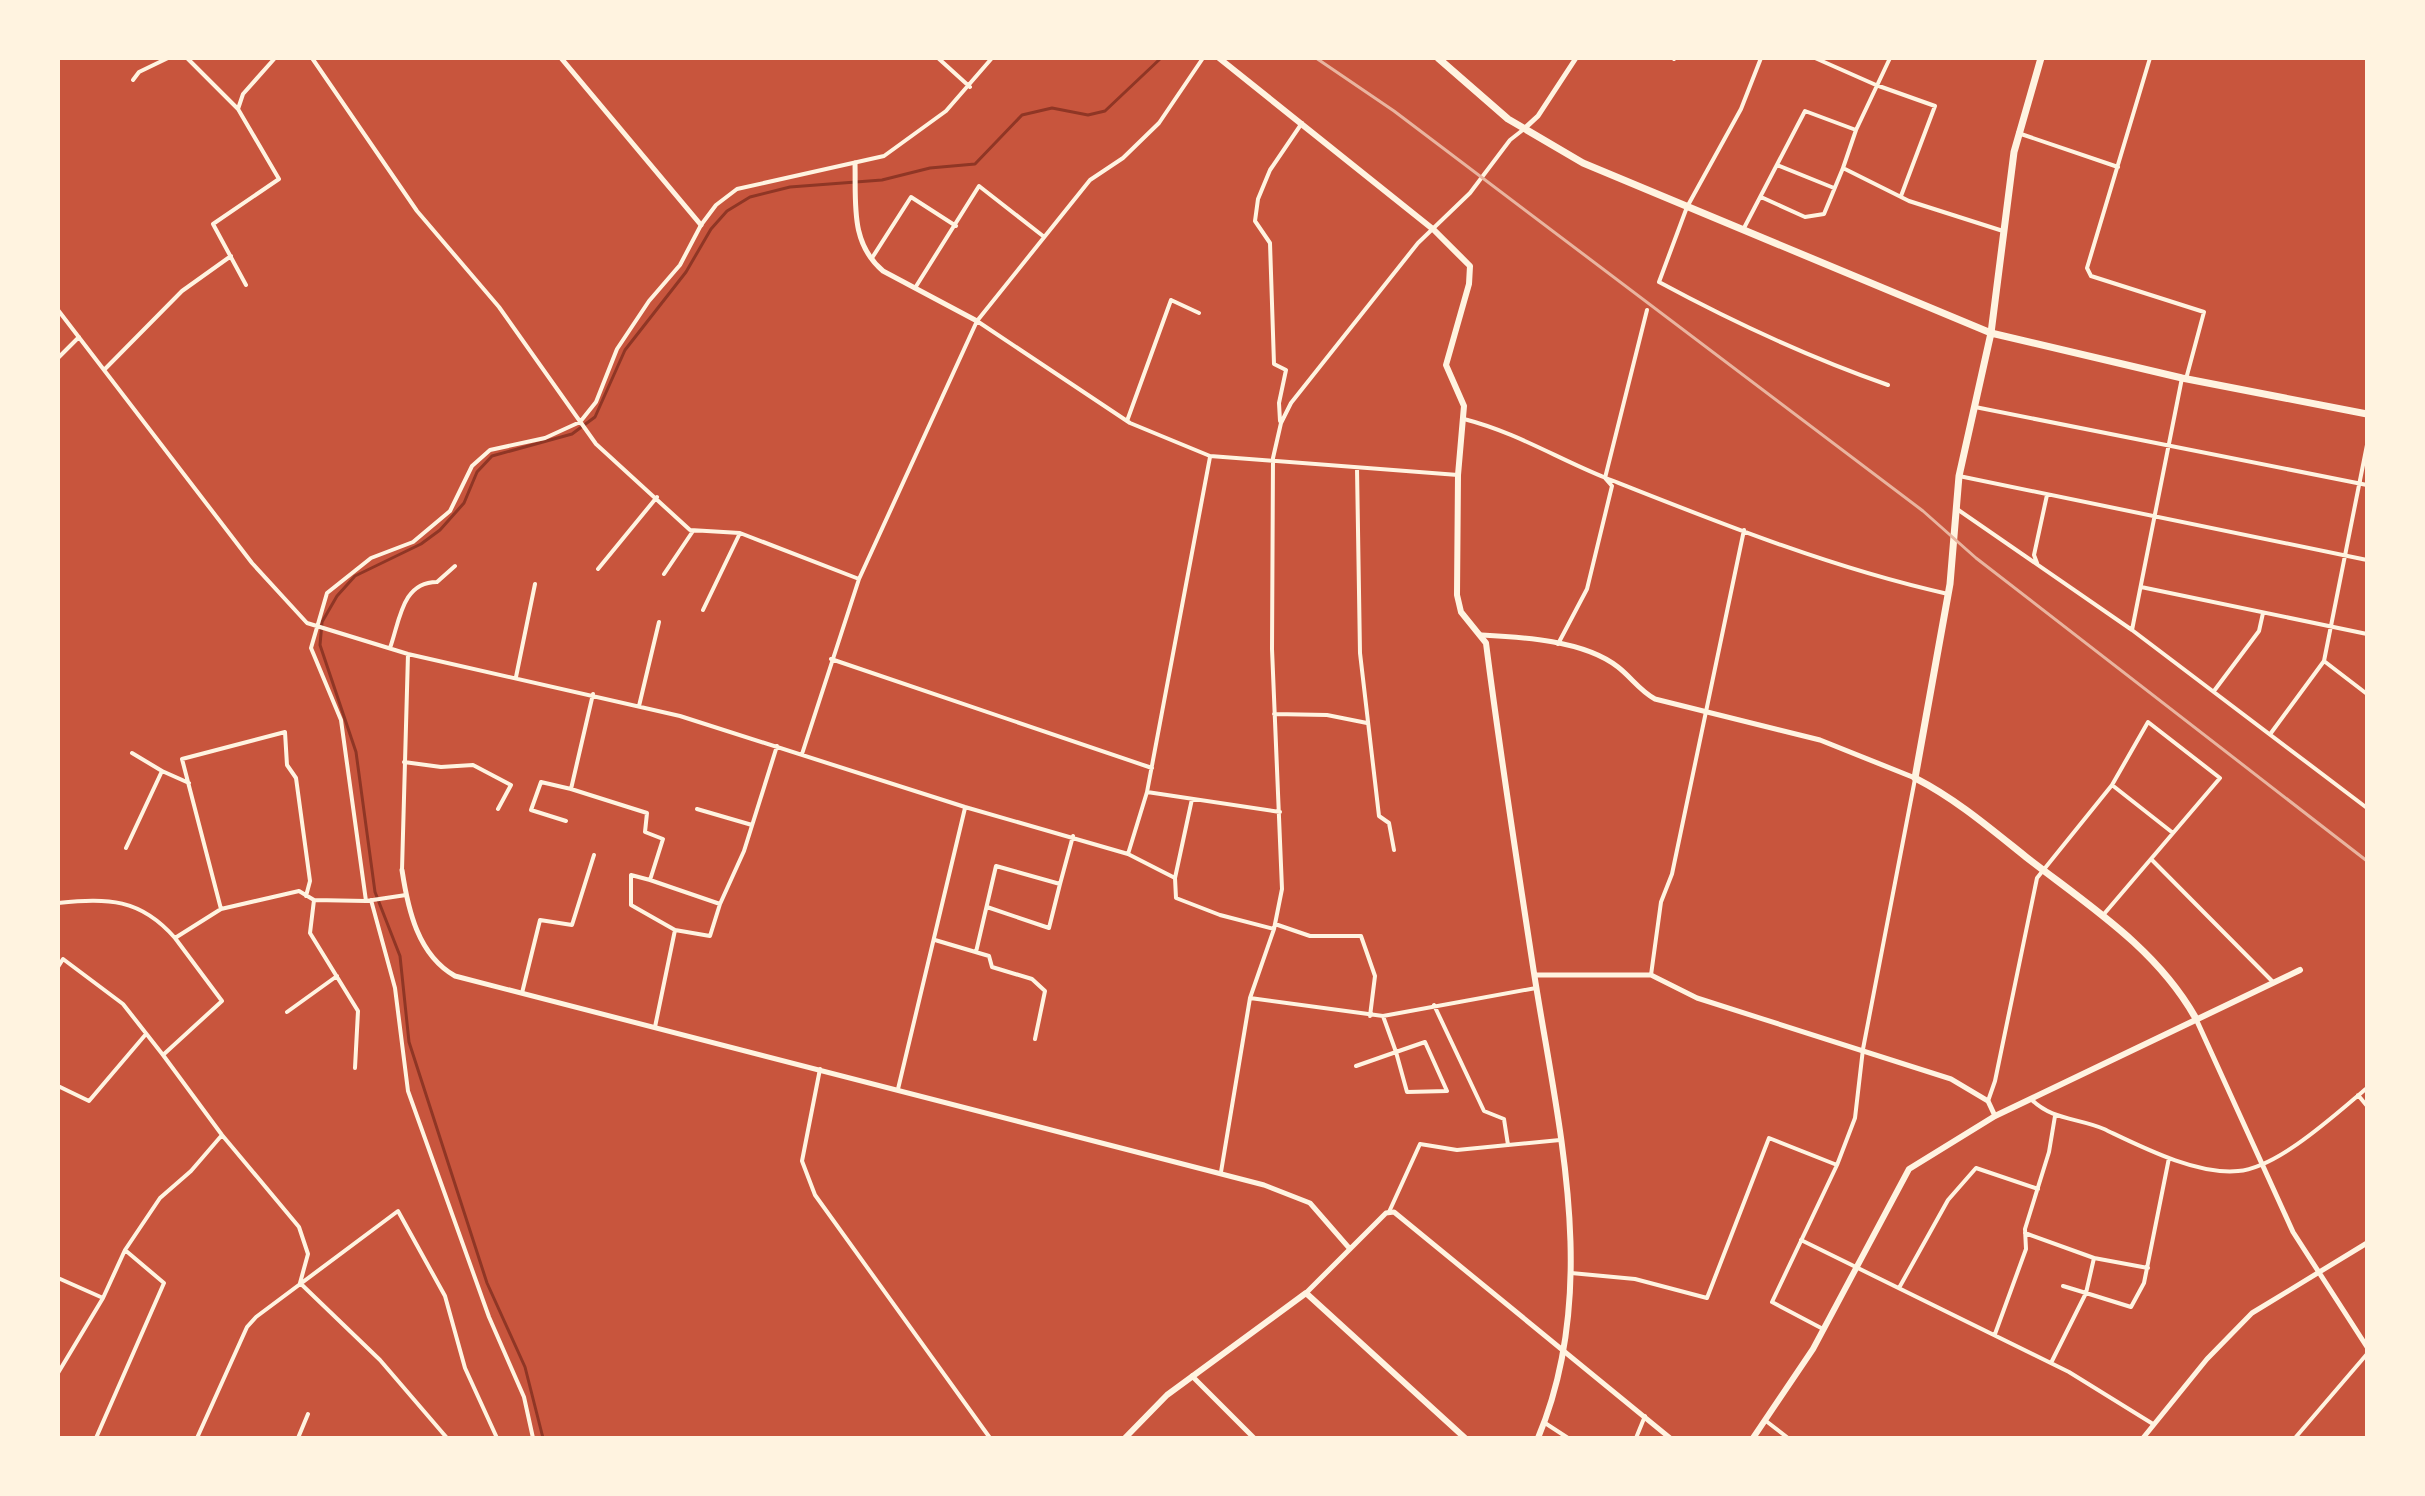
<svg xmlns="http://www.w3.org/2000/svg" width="2425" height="1496" font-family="'Space Grotesk',sans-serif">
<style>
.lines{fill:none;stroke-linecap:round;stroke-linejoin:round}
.stream{stroke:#8f3625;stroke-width:3}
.minor{stroke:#fff3e0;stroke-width:4}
.tertiary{stroke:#fff3e0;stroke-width:5}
.secondary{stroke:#fff3e0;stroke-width:6}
.primary{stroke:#fff3e0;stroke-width:7}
.rail{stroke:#e9b49f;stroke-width:3}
</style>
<rect width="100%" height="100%" fill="#c8553d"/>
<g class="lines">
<path class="stream" d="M543,1438l-18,-71 -38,-84 -78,-241 -9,-86 -25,-64 -19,-140 -36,-107 2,-23 15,-26 18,-20 66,-32 19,-14 24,-27 13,-31 15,-16 80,-22 23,-17 30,-67 61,-78 25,-43 16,-18 23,-14 40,-10 92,-7 48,-12 45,-4 47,-49 30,-7 36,7 17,-4 56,-53"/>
<path class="minor" d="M187,58l51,51
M312,58l105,153 82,96 97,137 94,86 50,3 119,46
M938,58l32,29
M1761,58l-20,51 -54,98 -28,75c74,40 149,75 229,103
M1815,58l61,27 59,21 -34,90
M1890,58l-34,72 -13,38 66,33 94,30
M2150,58l-63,210 4,8 113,36 -18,67
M1674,59l1,-1
M133,80l6,-8 29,-14
M2018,133l100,34
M1777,165l57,23
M1761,197l44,20 19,-3 19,-46
M1744,228l61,-117 51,19
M872,258l39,-61 45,29
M246,285l-33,-61 66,-45 -41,-70 5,-15 32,-36
M915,288l64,-102 64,50
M58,310l194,253 55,60 101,31 272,62 285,91 163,47 47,24 1,20 44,17 54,14
M977,321l153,102 80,33 248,19
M58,358l21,-21
M104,370l78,-79 49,-35
M1975,407l392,78
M1464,419c54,14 92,39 142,59 111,44 225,90 342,116
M1127,421l44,-121 28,13
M1280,421l-1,-18 7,-33 -12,-6 -4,-121 -15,-22 3,-22 12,-29 32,-47
M2367,445l-43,216 43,33
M1357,468l3,185 19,163 10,7 5,27
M1959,476l408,84
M1957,509l175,121 235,178
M2037,563l-3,-8 13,-60
M598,569l59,-72
M664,574l29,-43
M2141,587l226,47
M703,610l37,-77
M2132,630l50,-252
M1558,644l29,-55 25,-103 -7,-8 42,-168
M390,648c10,-28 12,-66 47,-66l18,-16
M831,659l321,109
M516,677l19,-93
M2214,691l45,-60 4,-18
M593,694l-22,95 76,24 -2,19 18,7 -13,41 -19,-5v30l44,25 -20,97
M639,706l20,-84
M1274,714l53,1 40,8
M2271,733l53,-72
M132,753l30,18
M802,754l57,-175 118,-258 113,-141 33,-22 36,-35 44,-65
M404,762l37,5 32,-2 38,20 -13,24
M2112,785l61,48
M1147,792l133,20
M697,809l55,16
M566,821l-35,-11 10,-28 30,7
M126,848l36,-77 27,12
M1128,854l19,-62 63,-335
M2151,859l122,123
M402,870l6,-216
M1175,878l17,-79
M650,880l70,24 -10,32 -35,-6
M314,900l-15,-9 -78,18 -46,29 47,63 -59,54 59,80 77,92 9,27 -8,29 80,77 67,78
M371,900l24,88 13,103 81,226 35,80 9,41
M366,901l-25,-181 -30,-72 16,-55 44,-35 42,-16 37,-31 22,-45 18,-16 55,-12 35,-16 16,-20 21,-53 32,-48 31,-36 21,-40 15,-20 21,-16 147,-33 62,-45 46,-53
M58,903c50,-5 82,-5 117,35
M720,904l24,-53 33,-105
M987,907l62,21 11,-44
M221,909l-39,-150 103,-27 2,33 9,13 14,103 -4,15
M1275,924l35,12h51l14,40 -5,40
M935,940l54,16 3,11 40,12 13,12 -10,48
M976,952l20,-86 64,18 13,-48
M58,967l5,-8 60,45 40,51
M1651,975l10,-73 11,-28 72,-344
M522,993l18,-73 32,5 22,-70
M1250,998l133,18 153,-28
M1434,1005l50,106 20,8 4,26
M287,1012l50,-36
M1425,1042l22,49 -40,1 -11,-40z
M1356,1066l40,-14 -13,-36
M355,1068l3,-57 -48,-78 4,-33 52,1 40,-6
M820,1069l-18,92 13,34 175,243
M58,1086l31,15 57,-67
M898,1089l67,-281
M2358,1095l9,11
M2031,1099c20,21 48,19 73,30 38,18 92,46 134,42 40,-3 99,-58 129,-83
M1988,1101l7,-20 42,-203 75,-93 36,-63 72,56 -116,136
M1221,1172l29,-174 24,-69 8,-40 -10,-240 1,-191 8,-35 10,-20 127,-160 52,-50 40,-53 14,-11
M1389,1212l31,-68 37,6 103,-10
M2025,1233l69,25 -8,35 -23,-7
M1801,1240l268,132 84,52
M2094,1258l54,10
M1571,1273l64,6 72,19 62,-160 68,27
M58,1278l45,20
M1899,1288l49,-88 28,-32 62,21
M1823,1329l-51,-27 65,-137 18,-47 8,-69 52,-270
M1995,1334l31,-85 -1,-20 24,-77 6,-36
M2051,1363l35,-70 45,14 13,-24 25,-125
M58,1373l45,-75 22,-48 35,-52 31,-27 31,-36
M1766,1421l22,17
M1545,1423l23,15
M96,1438l68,-155 -39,-33
M197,1438l50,-111 9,-10 142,-106 47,85 20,72 32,70
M298,1438l10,-24
M1636,1438l9,-22
M2295,1438l72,-84"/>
<path class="tertiary" d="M561,58l140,167
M1524,129l14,-13 38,-58
M855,163c1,41 -5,80 28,108l94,50
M1481,635c40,2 103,5 137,32 14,11 21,23 37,32l165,41 95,38
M402,870c6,40 16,85 53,106l809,209 46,18 40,46
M1535,975h116l46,23 254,81 37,22 7,15
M2196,1019l97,213 74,115
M1306,1293l80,-80 8,-1 276,226
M1192,1376l62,62
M2143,1438l64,-79 45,-46 115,-70"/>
<path class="secondary" d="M1219,58l215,172 36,36 -1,18 -23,81 18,41 -6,69 -1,120 4,17 25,31c14,110 31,220 48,330 24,154 67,315 4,465
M1125,1438l42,-43 139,-102 159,145
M1753,1438l60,-89 96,-180 86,-53 305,-146"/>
<path class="primary" d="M1438,58l70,61 75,44 408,170 191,45 185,36
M2041,58l-27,94 -23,181 -32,143 -9,108 -35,194c41,21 76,51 111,79 62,48 130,91 169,160"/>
<path class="rail" d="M1316,58l78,53 529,400 53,47 391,303"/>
</g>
<rect width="2425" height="1496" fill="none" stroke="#fff3e0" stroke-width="120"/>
</svg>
